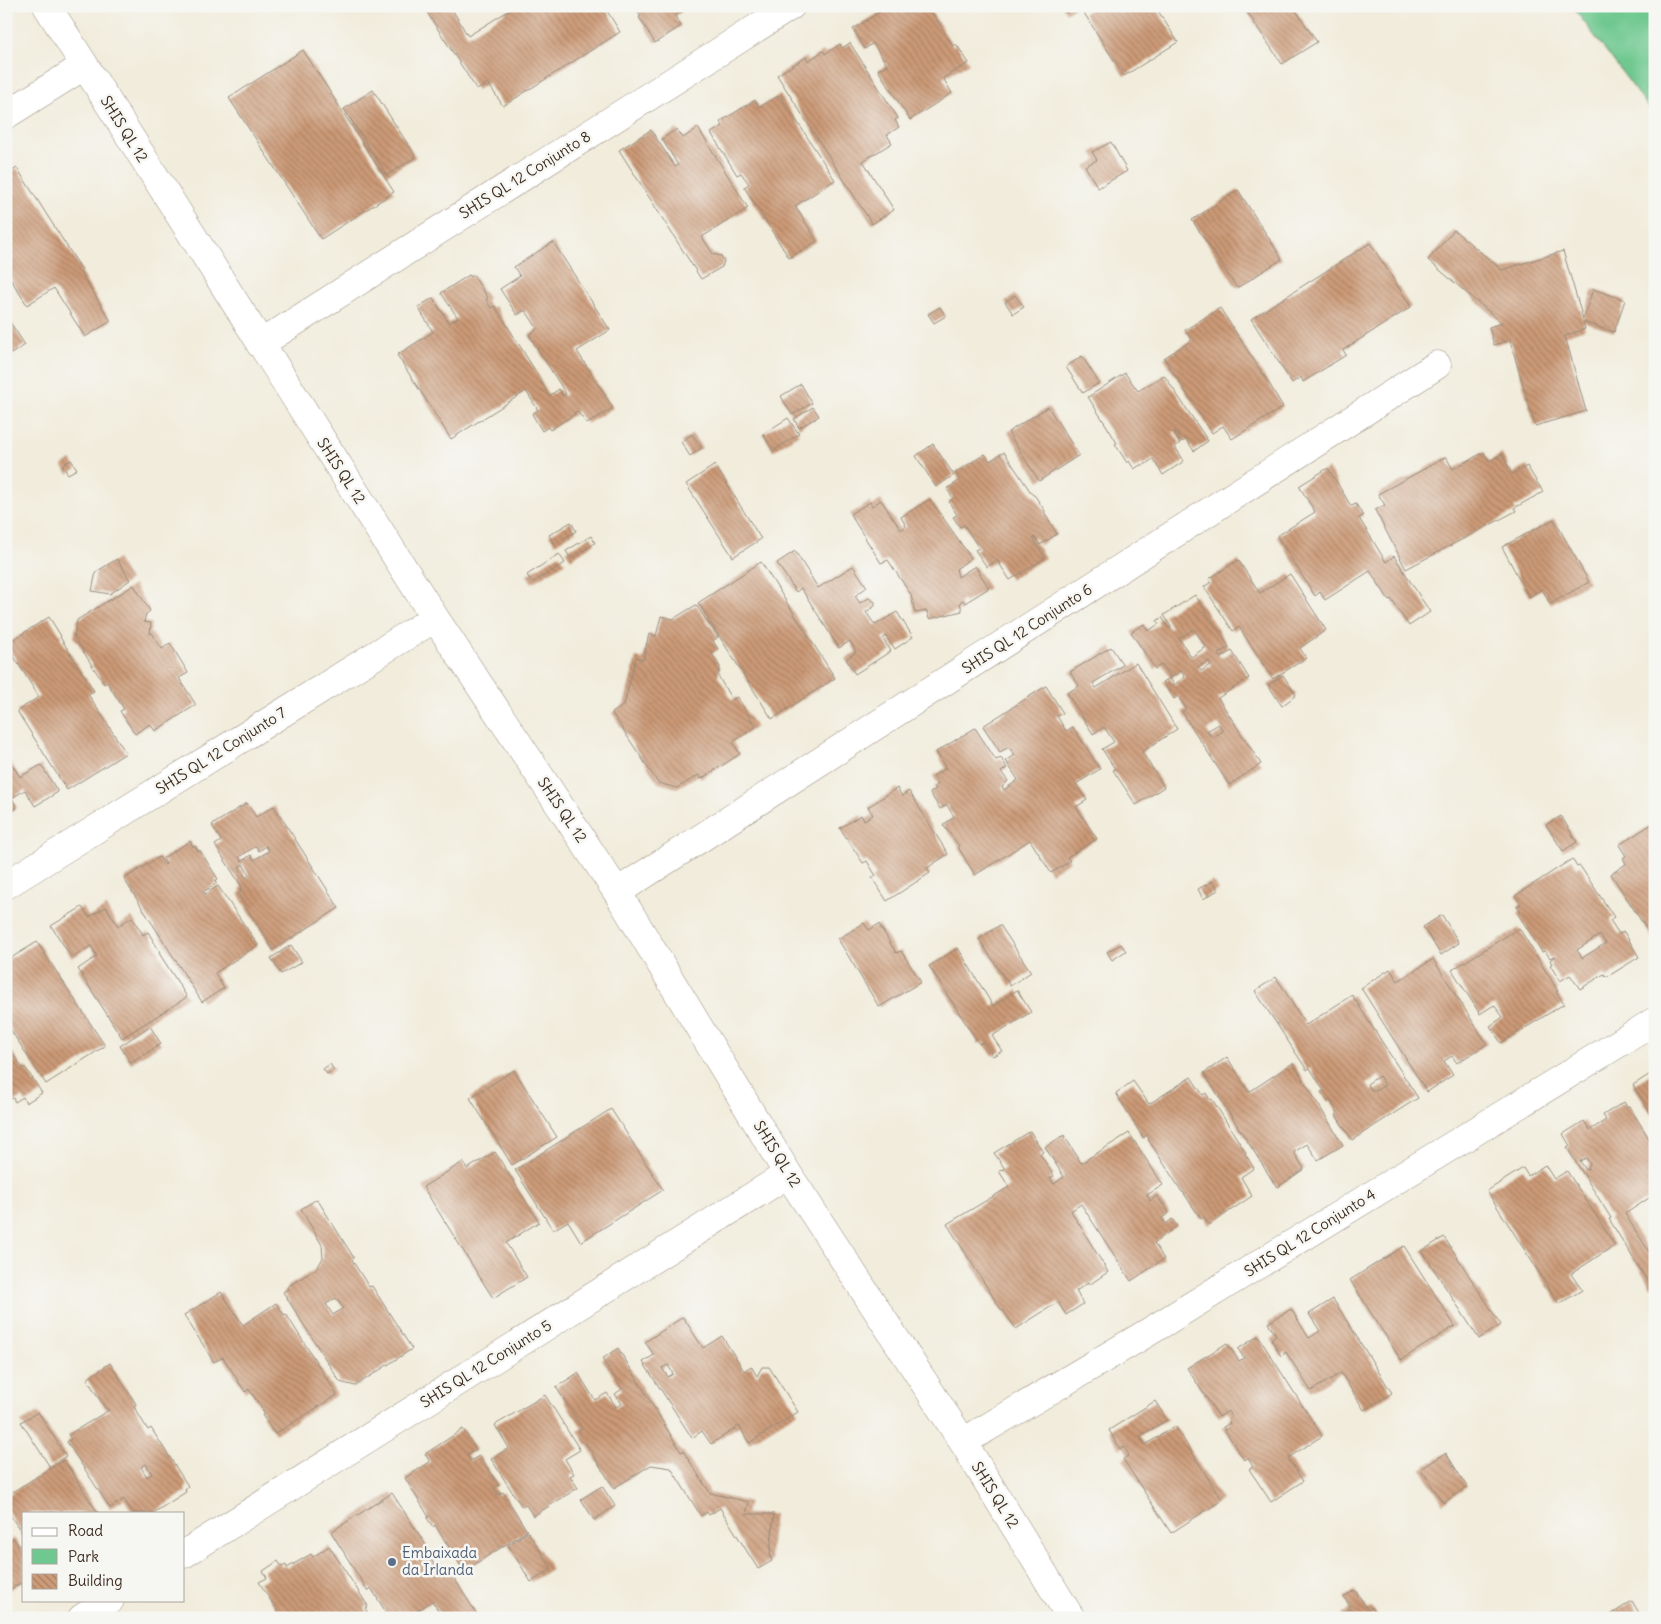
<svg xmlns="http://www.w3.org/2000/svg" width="1661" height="1624" font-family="Delius,sans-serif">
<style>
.park{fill:#6ec88f;stroke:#547956}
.building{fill:url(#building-back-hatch);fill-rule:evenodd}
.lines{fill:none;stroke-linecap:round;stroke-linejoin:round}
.minor-casing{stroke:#968b7c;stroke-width:29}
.minor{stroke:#fff;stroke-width:28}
.service-dot{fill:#5c6f8a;stroke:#f6f6f2;stroke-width:2}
.labels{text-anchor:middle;stroke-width:5;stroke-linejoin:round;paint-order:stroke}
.street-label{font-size:15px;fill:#3b2a1e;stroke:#f6f6f2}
.service-label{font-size:15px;fill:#4e5e75;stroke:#f6f6f2;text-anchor:start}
</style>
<defs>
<pattern id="building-back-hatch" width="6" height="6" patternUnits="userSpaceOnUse" patternTransform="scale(1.25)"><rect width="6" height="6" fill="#cc9a77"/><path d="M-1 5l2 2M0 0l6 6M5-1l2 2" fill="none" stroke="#a77e61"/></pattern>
</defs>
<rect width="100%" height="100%" fill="#f6f6f2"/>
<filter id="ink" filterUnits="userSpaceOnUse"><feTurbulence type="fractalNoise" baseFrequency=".02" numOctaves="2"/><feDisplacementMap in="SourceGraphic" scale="10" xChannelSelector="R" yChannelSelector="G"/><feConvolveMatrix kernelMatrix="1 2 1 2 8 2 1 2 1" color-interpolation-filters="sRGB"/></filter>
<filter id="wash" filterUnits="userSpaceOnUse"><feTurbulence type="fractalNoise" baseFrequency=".0096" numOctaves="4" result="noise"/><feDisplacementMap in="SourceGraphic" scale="20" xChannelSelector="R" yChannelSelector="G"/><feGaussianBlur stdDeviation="1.12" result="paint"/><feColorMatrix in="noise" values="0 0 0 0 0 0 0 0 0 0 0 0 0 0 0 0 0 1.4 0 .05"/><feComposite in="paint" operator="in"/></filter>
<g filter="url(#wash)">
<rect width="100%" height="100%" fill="#f1ecdb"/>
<path class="park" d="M1572,6h83v110z"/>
<g id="blocks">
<path class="building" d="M423,6h27l18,30 48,-30h88l16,26 -117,74 -15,-23 -11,7z
M635,6h55l-15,10 6,10 -26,17 -16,-26 2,-1z
M889,6h39l25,40 3,-2 13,19 -26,15 9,15 -42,27 -32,-50 9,-5 -14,-22 -8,6 -12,-20z
M1062,6h14l-10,7z
M1095,6h60l23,36 -54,34 -40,-63z
M1243,6h50l24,36 -35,22z
M850,43l48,75 -3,2 4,7 -12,8 5,8 -29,18 31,49 -22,14 -95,-149 29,-18 2,4 15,-10 2,3 15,-10 2,4z
M303,50l91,142 -73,47 -92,-141z
M373,90l43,67 -29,18 -43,-66z
M780,95l55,85 -40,26 22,35 -28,17 -45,-71 5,-3 -8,-11 -4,2 -26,-42 12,-7 -3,-4 35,-22 4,7z
M698,128l50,80 -46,29 11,17 8,2 3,5 -2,6 -21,12 -82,-129 32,-20 24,37 3,-2 -16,-26 15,-10 6,9z
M1111,142l16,29 -29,17 -13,-22 12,-6 -5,-8z
M17,168l65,102 -2,2 31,49 -26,16 -31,-49 -27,17 -19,-30 -2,1v-101z
M1238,190l44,69 -45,29 -45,-68z
M1454,230l48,40 61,-19 20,68 10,-30 32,11 -11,32 -31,-10 2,7 -20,7 21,75 -51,15 -25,-86 -16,5 -5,-18 13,-4 -74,-63z
M553,242l57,88 -33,21 36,57 -26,16 -10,-13 -3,2 1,1 -25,16 -2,-3 -6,4 -10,-17 6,-4 -12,-19 -75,48 -54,-84 36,-23 -15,-25 15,-9 16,25 9,-5 -17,-25 28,-18 2,2 2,-2 15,23 -2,2 5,8 4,-2 46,74h-1l9,16 10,-7 4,7 3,-2 -37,-59 7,-5 1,-2 -11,-17h-3l-6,4 -17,-26 20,-13 -6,-9z
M1370,243l41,64 -68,43 3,5 -43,27 -2,-5 -9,6 -41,-64z
M1015,295l9,12 -11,7 -8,-12z
M940,307l6,9 -12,7 -6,-9z
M1220,308l50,77 13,22 -51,32 -9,-13 -11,7 -48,-75 28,-18 -7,-10z
M6,316l19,29 -19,12z
M1082,356l17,27 -16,10 -17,-26z
M1125,373l13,18 26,-16 44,66 -14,10 -8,-12 -4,3 -7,-11 -2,1 7,11 -5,4 9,14 -21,14 -10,-16 -10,7 -1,-2 -8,5 -5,-8 -2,2 -12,-19 2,-1 -9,-15 -20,-31z
M801,384l11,19 -20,12 -11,-19z
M813,407l6,9 -20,12 -5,-9z
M1048,407l31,48 -40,26 -31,-49z
M788,418l11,16 -26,17 -10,-17z
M692,434l10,14 -12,8 -9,-14z
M933,444l21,31 -18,12 -20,-31z
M1004,452l28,42 3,2 10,15v3l12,20 -17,11 -6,-8 -1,1 12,20 -35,22 -13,-20 -10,7 -12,-17 4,-2 -15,-23 -4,2 -7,-10 4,-2 -8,-13 4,-4 -6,-9 13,-9 -5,-7 30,-19 5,7z
M1484,452l5,9 13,-7 10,20 15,-8 16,26 -29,16 2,3 -110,58 -31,-59 10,-5 -7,-11 68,-37 7,12z
M71,460l6,9 -9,5 -6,-9z
M715,465l46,74 -28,18 -47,-73z
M1328,468l23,38 5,-2 7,12 -4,2 27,44 8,-6 36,56 -21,14 -18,-27 -2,1 -19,-29 -45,29 -5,-8 -5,4 -38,-60 38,-24 -16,-26z
M930,499l41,59 -15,11 2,8 17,-11 14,22 -24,15 -2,-3 -3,2 2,9 -33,8 -2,-8 -12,2 -4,-18 -23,-35 -7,3 -31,-49 20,-12 2,4 9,-6 20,30 5,-4 -5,-9z
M1554,519l35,63 -39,22 -8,-15 -13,8 -27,-50z
M571,522l5,9 -21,13 -6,-9z
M591,536l4,7 -24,16 -5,-8z
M795,551l23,37 35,-22 14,21 -12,9 5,7 9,-5 6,4v4l-9,6 9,13 22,-13 16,25 -18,12 -9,-13 -3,3 8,12 -36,23 -9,-15 10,-7 -6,-11 -11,7 -38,-60 -5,4 -19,-29z
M559,554l6,9 -33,20 -5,-8z
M117,559l13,21 -20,14 -18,-3 4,-19z
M1238,560l22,33 30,-19 36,56 -26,18 6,10 -33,21 -34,-52 -6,4 -29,-44 7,-5 -2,-3z
M761,562l74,116 -63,41 -74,-116z
M134,585l16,26 -4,3 -2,8 7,1 -1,11 2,-1 10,16 8,-6 17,28 1,2 -9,5 17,27 -41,26 -5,-7 -15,10 -15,-23 4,-2 -17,-27 -3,2 -30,-47 3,-17z
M1195,595l34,52 -11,7 3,4 11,-7 17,27 -31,20 43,66 -32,21 -47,-73 4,-3 -8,-13 -4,3 -11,-17 7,-4 4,7 11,-8 -4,-6 -10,7 -9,-14 -7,5 -24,-37 13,-8 4,7 11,-7 -2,-3 5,-4 7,12 2,-2 -7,-12zM1194,629l12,18 -15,10 -12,-19zM1209,661l2,4 -10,6 -3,-4zM1219,724l4,7 -11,7 -5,-7z
M696,605l22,32 -5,4 5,8 -6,5 8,13 -2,9 14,24 5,-3 19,30 -23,15 7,12 -39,25 -2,-4 -22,13 -19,-5 -46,-70 12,-8 12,-48 7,3 6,-26 7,2 5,-20 12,3z
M49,617l12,19 -1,1 34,54 -6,3 38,59 -59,37 -50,-79 22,-14 -33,-53z
M1111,647l12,18 -30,18 3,5 40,-25 41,66 -35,23 22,35 -28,18 -23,-35 2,-1 -13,-20 12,-7 -10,-15 -11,7 -26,-41 12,-7 -9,-14z
M1283,675l13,20 -14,11 -14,-21z
M1046,686l17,27 -6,3 9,15 7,-4 27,42 -24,15 11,16 -11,7 21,32 -30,18 3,4 -19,12 -21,-33 -55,35 -17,-28 1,-1 -16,-21 11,-8 -7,-12 -7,4 -10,-16 6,-4 -2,-2 4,-3 -5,-8 13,-8 -10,-16 39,-24 21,32 5,-2 6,10 -6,4 7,9 -6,6 2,3 14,-10 -12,-19 9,-6 -6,-8 -9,5 -17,-26z
M6,755l14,22 21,-12 17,27 -23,14 -10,-16 -13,8 5,10 -11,7z
M897,788l5,8 7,-5 39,63 -21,14 3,5 -43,28 -15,-23 4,-2 -9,-15 -4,2 -23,-35 21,-13 3,5 9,-5 -5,-8z
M247,803l9,14 18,-11 65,102 -66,42 -35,-56 3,-2 -1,-3 2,-2 -27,-42 6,-4 -9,-16zM256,846l3,5 7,-5 3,5 -15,9 -3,-5 -9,6 -3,-4zM243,864l6,11 -3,3 -7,-11z
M1561,816l16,26 -14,9 -17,-26z
M1655,822v116l-2,1 -42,-65 15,-10 -3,-6 3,-2 -7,-11z
M190,841l3,6 2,-1 3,5h2l18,28 -3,2 2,2 -14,9 2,2 13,-8 40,59 -43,28 9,15 -22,14 -78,-123 35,-22 6,8 1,-1 -3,-6z
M1572,859l5,8 3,-1 34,51 -4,3 9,14 5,-2 15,25 -32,20 -3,-3 -24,15 -10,-14 -10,6 -10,-16 2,-1 -2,-4 4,-3v-1l-4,2 -5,-7 -3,1 -24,-38 3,-3 -4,-5 4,-2 -6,-8zM1600,935l6,8 -24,15 -5,-8z
M1213,881l5,9 -15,9 -5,-10z
M82,907l7,10 17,-10 12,19 14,-9 11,18 5,-3 12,20 -1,1 28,44 -65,41 -44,-69 19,-13 -6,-10 -19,12 -21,-32z
M1442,915l17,28 -18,12 -18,-28z
M864,923l5,7 10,-6 17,29 5,-2 20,31 -42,25 -41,-68z
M1000,925l31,47 -21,14 -31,-47z
M1519,928l39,63 -2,1 8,12 -63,39 -11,-17 13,-9 -9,-12 -14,9 -28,-44z
M37,942l68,104 -59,38 -40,-61v-62z
M1121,944l5,7 -14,9 -5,-8z
M291,945l11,17 -21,12 -10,-16z
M958,948l35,58 24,-16 14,22 -39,24 10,15 -9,5 -10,-14 -4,2 -50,-78z
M1433,959l54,85 -30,19 -5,-7 -8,5 9,14 -26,17 -66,-104 29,-19 8,12z
M1276,977l30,48 46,-30 66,103 -66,42 -16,-25 2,-2 -8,-13 -2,2 -7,-10 3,-1 -14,-23 -3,2 -52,-79zM1379,1076l6,9 -8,5h-6l-4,-6z
M150,1026l11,18 -30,19 -11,-17z
M6,1043l17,26 2,-2 17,26 -16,10 -3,-6 -8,5 -2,-4 -7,4z
M1227,1057l22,35 44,-29 50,82 -25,15 -11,-16 -13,8 10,17 -26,18 -4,-4 -70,-110z
M330,1064l4,6 -7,4 -4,-5z
M514,1070l43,67 -45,28 -42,-67z
M1655,1071v49l-22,-35z
M1191,1077l12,18 3,-2 4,7 2,-1 34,54 -1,1 9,14 -13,9 11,19 -43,29 -5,-8 -3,2 -18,-27h-1l-34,-53h1l-2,-4 -4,3 -27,-45 17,-12 16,23z
M1624,1102l3,5 2,-1 24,39 2,-1v50l-30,20 30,47v23l-4,3 -42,-68 2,-1 -44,-70 3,-2 -7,-12 21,-13 6,9 16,-10 -3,-5zM1586,1158l4,6 -2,5 -2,1 -6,-9z
M611,1109l52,81 -82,52 -13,-21 -15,9 -38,-60z
M1030,1131l13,21 -3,2 14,22 -4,2 4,6 10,-7 -19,-30 19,-12 17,28 48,-30 34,52 -16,10 3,6 7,-5 12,17 -7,5 4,6 6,-5 5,7 -23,17 10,16 -33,22 -50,-77 -10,7 37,61 -19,13 -1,-2 -12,8 7,13 -17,11 -8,-13 -42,27 -13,-19 -1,1 -55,-87 62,-37 -10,-16 6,-2 -11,-16z
M495,1152l44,70 -33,21 21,34 -34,21 -70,-111 40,-25 4,7z
M1545,1165l9,14 13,-8 48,74 -44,29 11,16 -23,14 -72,-113 36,-23 5,8z
M317,1199l37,59 -2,2 17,27 3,-1 40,63 -57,37 -15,-4 -57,-90 5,-3 -1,-2 30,-19 6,-10 -1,-13 -21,-36zM336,1298l7,10 -10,7 -7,-11z
M1444,1237l57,88 -22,14 -57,-88z
M1404,1246l51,80 -54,34 -51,-80z
M221,1292l22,33 33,-22 8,12 2,-1 51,81 -62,39 -13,-19 3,-1 -16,-25 -4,3 -22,-35 -9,5 -30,-47z
M1333,1299l59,94 -28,17 -23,-37 -30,18 -25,-39 -5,4 -10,-17 5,-4 -8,-12 23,-14 18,29 11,-7 -11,-17z
M683,1317l20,31 19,-12 22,35 7,-5 6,10 5,-9h7l29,45 -49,31 -10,-17 -28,18 -9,-13 -10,7 -49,-76 11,-7 -9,-13zM668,1365l5,9 -5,3 -6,-9z
M1258,1336l64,100 -34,22 15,23 -32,21 -22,-33 4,-2 -5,-9 -4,2 -21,-33 7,-4 -2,-4 3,-2 -3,-6 -9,6 -32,-49 40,-25 12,18 5,-3 -6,-9z
M618,1348l63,104 2,-1 27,42 39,9 -3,12h28l-4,41 2,6 -14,8 -38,-61 -11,7 -2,-3 -6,4 -30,-48 -20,-3 -37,23 -36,-57 4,-3 -26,-41 22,-14 17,27 12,-7 9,14 6,-3 -7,-10 7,-5 -20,-30z
M110,1363l26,41 -2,3 14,23 3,-2 37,58 -3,3 1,3 -33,21h-20l-9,-14 -14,9 -43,-66 4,-3 -3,-4 41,-25 -4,-2 -18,-29zM146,1464l6,10 -5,3 -6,-10z
M545,1395l35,55 -15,9 9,15 -4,2 8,12 -45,28 -7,-11 -4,2 -31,-48 18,-11 -14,-23z
M1155,1401l12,19 -27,16 5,9 30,-19 47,74 -51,33 -48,-74 6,-4 -5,-8 -4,2 -11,-19z
M38,1412l28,44 -16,11 -29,-45z
M463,1429l13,21 -9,5 3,6 9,-5 20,29 -5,3 4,7 5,-3 24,39 -63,40 -29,-46 -2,2 -6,-9 2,-1 -24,-39 25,-16 -5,-8z
M1446,1453l21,34 -24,16 -22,-34z
M64,1460l34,53h-74v23l-18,-27v-13z
M602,1486l13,20 -21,14 -13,-21z
M392,1493l38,58 -4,3 1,-1 14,22 8,-5 30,48h-36l-11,-17 -25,17h-6l-4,-6 -8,5 -18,-29 -3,3 -37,-59z
M528,1532l24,37 -21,13 -23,-37z
M14,1538l10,15v28l-18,11v-29l4,-3 -4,-5v-12z
M329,1546l39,60 -3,2 6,10h-89l-23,-36 8,-4 -4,-7 15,-10 4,6 4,-2 1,3 24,-14 2,3z
M1355,1590l13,20 4,-3 7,11h-36l-2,-4 10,-6 -7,-11z
M1632,1601l10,17h-36z"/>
</g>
</g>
<g filter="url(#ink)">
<use href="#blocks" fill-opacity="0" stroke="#968b7c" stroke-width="1"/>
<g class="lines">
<defs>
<path id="minor" d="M47,6l388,612 182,274 171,282 175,268 108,176
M6,115l78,-49
M260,344l531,-338
M6,885l429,-267
M617,892l820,-527
M963,1442l184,-109 508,-312
M184,1554l604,-380
M82,1618l28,-18"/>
</defs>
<use href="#minor" class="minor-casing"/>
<use href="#minor" class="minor"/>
</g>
</g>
<circle class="service-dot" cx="392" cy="1562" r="5"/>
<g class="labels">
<g class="street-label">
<text transform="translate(124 129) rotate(58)" y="5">SHIS QL 12</text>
<text transform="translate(525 175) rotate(-32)" y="5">SHIS QL 12 Conjunto 8</text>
<text transform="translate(341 471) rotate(57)" y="5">SHIS QL 12</text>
<text transform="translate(1027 629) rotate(-33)" y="5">SHIS QL 12 Conjunto 6</text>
<text transform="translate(221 751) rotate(-32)" y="5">SHIS QL 12 Conjunto 7</text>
<text transform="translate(562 810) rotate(56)" y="5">SHIS QL 12</text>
<text transform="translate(777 1154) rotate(58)" y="5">SHIS QL 12</text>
<text transform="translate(1310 1233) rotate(-32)" y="5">SHIS QL 12 Conjunto 4</text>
<text transform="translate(486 1364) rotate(-32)" y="5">SHIS QL 12 Conjunto 5</text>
<text transform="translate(995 1495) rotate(58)" y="5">SHIS QL 12</text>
</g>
<g class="service-label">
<text x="402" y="1558">Embaixada<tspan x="402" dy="17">da Irlanda</tspan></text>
</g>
</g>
<rect width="1661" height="1624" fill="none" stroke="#f6f6f2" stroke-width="25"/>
<rect x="22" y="1512" width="162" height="90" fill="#f6f6f2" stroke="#aba49d"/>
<rect x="32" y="1528" width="25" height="8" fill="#ffffff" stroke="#aba49d"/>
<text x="68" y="1536" font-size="15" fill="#3b2a1e">Road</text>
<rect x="32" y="1549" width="25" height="15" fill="#6ec88f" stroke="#aba49d"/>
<text x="68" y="1562" font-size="15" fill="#3b2a1e">Park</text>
<rect x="32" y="1574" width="25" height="15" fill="url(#building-back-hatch)" stroke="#aba49d"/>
<text x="68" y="1586" font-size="15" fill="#3b2a1e">Building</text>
</svg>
